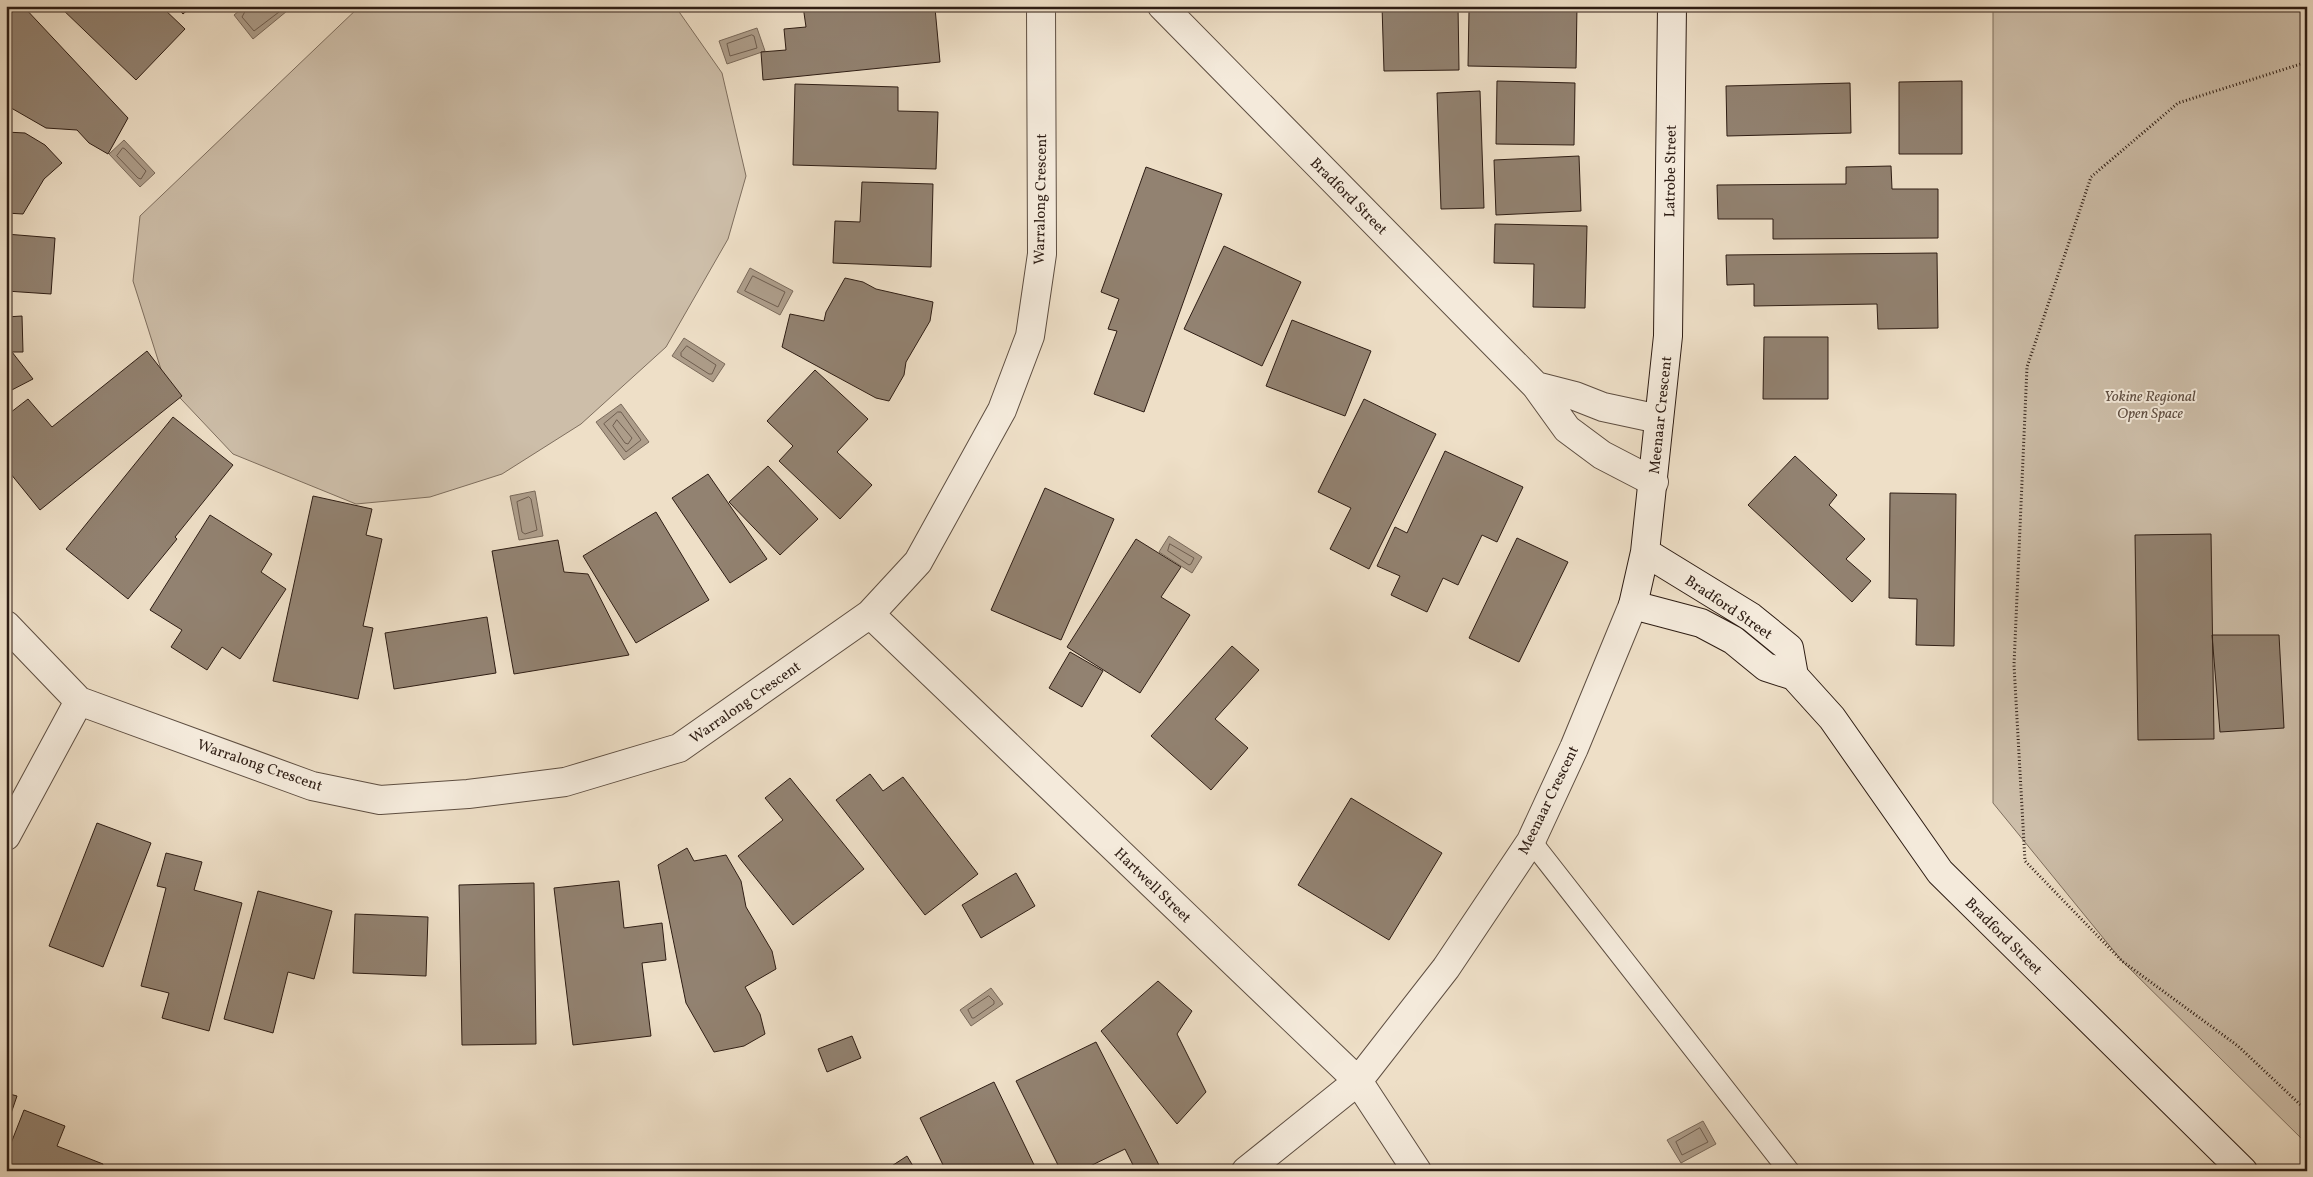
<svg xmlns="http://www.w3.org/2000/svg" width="2313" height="1177" font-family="Vollkorn,serif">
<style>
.green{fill:#cdbea9;stroke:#7e6e5e}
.water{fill:#ad9d8a;stroke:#7a6a5b}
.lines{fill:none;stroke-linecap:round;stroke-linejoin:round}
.shore{stroke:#6e5d4f;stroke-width:1}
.building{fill:#928271;stroke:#2e1d14}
.lane-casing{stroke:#5e4e41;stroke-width:22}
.street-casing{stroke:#5e4e41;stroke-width:30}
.secondary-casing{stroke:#2e1d14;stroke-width:30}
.path{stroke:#2e1d14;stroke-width:3;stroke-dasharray:1 2.5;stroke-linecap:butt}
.lane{stroke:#f4eadb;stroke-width:20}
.street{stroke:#f4eadb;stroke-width:28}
.secondary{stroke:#f4eadb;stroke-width:28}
.labels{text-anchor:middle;stroke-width:4;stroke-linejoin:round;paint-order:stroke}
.street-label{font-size:15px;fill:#2e1d14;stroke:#f4eadb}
.park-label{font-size:15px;font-style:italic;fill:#5e4d41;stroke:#f4eadb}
</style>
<rect width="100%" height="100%" fill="#eedfc7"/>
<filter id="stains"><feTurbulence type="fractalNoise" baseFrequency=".004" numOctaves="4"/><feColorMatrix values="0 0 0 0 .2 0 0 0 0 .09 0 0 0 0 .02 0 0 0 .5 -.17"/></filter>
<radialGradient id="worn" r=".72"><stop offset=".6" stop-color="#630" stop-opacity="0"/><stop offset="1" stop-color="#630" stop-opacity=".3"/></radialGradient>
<path class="green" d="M360,6h315l47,67 24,103 -18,63 -62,108 -85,77 -79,50 -72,23 -74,7 -123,-50 -68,-72 -32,-101 7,-65z
M1993,6h314v1138l-185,-183 -129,-158z"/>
<path class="water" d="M245,6h38l4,5 -34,28 -19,-24z
M757,28l8,23 -38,13 -8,-23z
M124,140l31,33 -15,14 -31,-33z
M750,268l43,23 -13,24 -43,-23z
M684,338l41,26 -12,18 -41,-26z
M621,404l28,38 -25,18 -28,-38z
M535,491l8,45 -24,4 -9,-44z
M1169,536l33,21 -10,16 -33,-21z
M991,988l12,16 -32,22 -11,-16z
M1703,1121l13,23 -35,19 -14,-23z"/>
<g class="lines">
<path class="shore" d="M248,6l-6,11 12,14 25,-19v-6
M752,35l2,1 3,12 -27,8 -3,-12z
M123,148l2,1 21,22 -5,8 -3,-1 -21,-22z
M753,276l32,16 -7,15 -33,-16z
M687,346l29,19 -4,9h-3l-28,-18v-3z
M618,412h3l20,28 -15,12 -22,-28z
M617,420l15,18 -4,6 -3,-1 -12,-17z
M529,497l2,2 6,31 -12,4 -3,-2 -5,-30z
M1170,544l24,14 -3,6 -2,1 -21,-14z
M989,996l5,5v3l-20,14h-2l-4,-8z
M1700,1128l8,14 -26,13 -6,-13z"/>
</g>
<path class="building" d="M6,6h17l105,112 -20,36 -19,-11 -12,-13 -31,-2 -40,-23z
M59,6h102l24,23 -49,51z
M176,6h16l-9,8z
M803,6h98l1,5 33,-3 5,54 -177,18 -2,-28 25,-2 -2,-21 22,-2z
M1382,6h76l1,64 -75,1z
M1506,6h71l-1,62 -108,-2 1,-55h37z
M1497,81l78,2 -1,62 -78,-1z
M1962,81v73h-63v-72z
M1850,83l1,50 -124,3 -1,-50z
M795,84l103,3v24l40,1 -2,57 -143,-4z
M1480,91l4,117 -43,1 -4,-116z
M6,132l19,1 20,12 17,18 -18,16 -21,35 -17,-1z
M1579,156l2,55 -85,4 -2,-55z
M1891,166l1,23h46v49l-165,1v-20h-55l-1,-34 129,-1v-17z
M1146,167l76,27 -78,218 -50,-18 23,-63 -9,-2 11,-30 -18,-7z
M862,182l71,2 -2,83 -98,-4 2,-42 25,1z
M1495,224l92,2 -2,82 -52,-1 1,-43 -40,-1z
M6,234l49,4 -4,56 -45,-3z
M1224,246l77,36 -39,84 -78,-37z
M1937,253l1,75 -60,1 -1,-25 -123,2v-22l-27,1 -1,-30z
M845,278l18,4 13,7 57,13 -3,19 -24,41 -2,13 -15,26 -13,-3 -94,-51 8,-33 34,7 2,-9z
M22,316l1,36h-11l21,27 -27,14v-76z
M1292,320l79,31 -26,65 -79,-30z
M1764,337h64v62h-65z
M147,351l35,45 -142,114 -34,-42v-52l22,-17 24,28z
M815,370l53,49 -31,33 35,33 -32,34 -61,-58 14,-15 -26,-25z
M1364,399l72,35 -67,135 -39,-20 21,-41 -33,-16z
M173,417l60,48 -58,72 2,2 -49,60 -62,-50z
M1445,451l78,36 -26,55 -15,-7 -24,50 -15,-7 -16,34 -36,-17 9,-19 -23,-10 18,-39 12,6z
M1795,456l42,39 -8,10 36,34 -19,20 25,22 -19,21 -104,-97z
M768,466l50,53 -38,36 -51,-53z
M708,474l59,85 -37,24 -58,-85z
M1045,488l69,31 -53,121 -70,-30z
M1890,493l66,1 -2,152 -38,-1 1,-46 -28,-1z
M313,496l59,13 -6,26 16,4 -19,87 10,2 -15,71 -85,-18z
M656,512l53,88 -73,43 -53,-87z
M210,515l62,39 -11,18 25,17 -46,70 -18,-12 -15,23 -36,-23 11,-17 -32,-20z
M2211,534l3,205 -76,1 -3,-205z
M1517,538l51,24 -49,100 -50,-24z
M1136,539l45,28 -20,30 29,18 -50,78 -73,-46z
M558,540l6,32 24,2 41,81 -115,19 -22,-123z
M487,617l9,56 -102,16 -9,-56z
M2212,635h67l5,93 -64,4z
M1232,646l27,24 -44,49 33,29 -37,42 -60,-54z
M1070,652l33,19 -21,36 -33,-19z
M870,774l13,17 20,-14 75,97 -53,41 -89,-115z
M790,778l74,91 -71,56 -55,-69 45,-36 -18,-22z
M1351,798l91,55 -53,87 -91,-55z
M97,823l54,20 -48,124 -54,-21z
M687,848l7,13 32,-6 15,26 5,26 26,44 4,18 -31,18 15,27 5,20 -21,12 -30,6 -28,-49 -28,-138z
M166,853l36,9 -8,28 48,13 -33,128 -47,-13 7,-25 -28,-7 25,-98 -9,-2z
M1016,873l19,33 -54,32 -19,-33z
M619,881l5,47 38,-5 4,37 -24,3 9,73 -78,9 -19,-157z
M534,883l2,161 -74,1 -3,-160z
M258,891l74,20 -18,68 -26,-7 -15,61 -49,-14z
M355,914l73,3 -2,59 -73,-3z
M1158,981l34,30 -15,23 29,58 -29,32 -76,-93z
M852,1036l9,22 -34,14 -9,-23z
M1096,1042l65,127 -25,2 -11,-22 -45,22h-19l-45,-90z
M994,1082l43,89h-91l-26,-53z
M6,1093l11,3 -11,32z
M24,1110l41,16 -8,20 46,18 -2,7h-95v-15z
M907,1156l9,15h-32z"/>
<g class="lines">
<defs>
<path id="lane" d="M1531,841l258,330"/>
<path id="street" d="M1162,6l374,380 31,43 35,26 52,27
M1536,386l39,10 28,11 56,12
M870,614l488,467 59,90
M6,625l73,76 233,85 68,14 88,-6 97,-12 114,-34 191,-134 48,-52 84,-152 28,-74 12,-82 -1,-248
M6,836l73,-135
M1246,1171l112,-90 88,-113 85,-127 43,-93 59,-143"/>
<path id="secondary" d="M1672,6l-4,330 -23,216 -12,53 68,18 32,17 33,27 28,9 38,42 108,154 303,299
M1645,552l106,65 38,31 5,28"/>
</defs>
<use href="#lane" class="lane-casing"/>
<use href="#street" class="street-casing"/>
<use href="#secondary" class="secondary-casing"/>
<path class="path" d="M2307,62l-129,41 -87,74 -64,190 -13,298 11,196 97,100 116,85 69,65"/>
<use href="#lane" class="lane"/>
<use href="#street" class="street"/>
<use href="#secondary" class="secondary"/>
</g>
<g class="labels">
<g class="street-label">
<text transform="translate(1670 171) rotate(-89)" y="5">Latrobe Street</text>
<text transform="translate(1349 196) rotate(45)" y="5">Bradford Street</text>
<text transform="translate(1040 199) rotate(-89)" y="5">Warralong Crescent</text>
<text transform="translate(1660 415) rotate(-84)" y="5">Meenaar Crescent</text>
<text transform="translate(1729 607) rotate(34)" y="5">Bradford Street</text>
<text transform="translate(745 702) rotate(-35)" y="5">Warralong Crescent</text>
<text transform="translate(260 765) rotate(19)" y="5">Warralong Crescent</text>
<text transform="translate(1548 800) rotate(-64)" y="5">Meenaar Crescent</text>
<text transform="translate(1153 885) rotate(44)" y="5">Hartwell Street</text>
<text transform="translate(2004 936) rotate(45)" y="5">Bradford Street</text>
</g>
<g class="park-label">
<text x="2150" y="401">Yokine Regional<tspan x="2150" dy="17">Open Space</tspan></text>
</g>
</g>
<rect width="2313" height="1177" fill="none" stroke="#eedfc7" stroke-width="25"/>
<rect x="8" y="8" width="2298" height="1162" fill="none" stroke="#2e1d14" stroke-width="2.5"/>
<rect x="12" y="12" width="2288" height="1152" fill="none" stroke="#2e1d14"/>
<rect width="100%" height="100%" filter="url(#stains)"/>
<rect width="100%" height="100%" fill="url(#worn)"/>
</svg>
